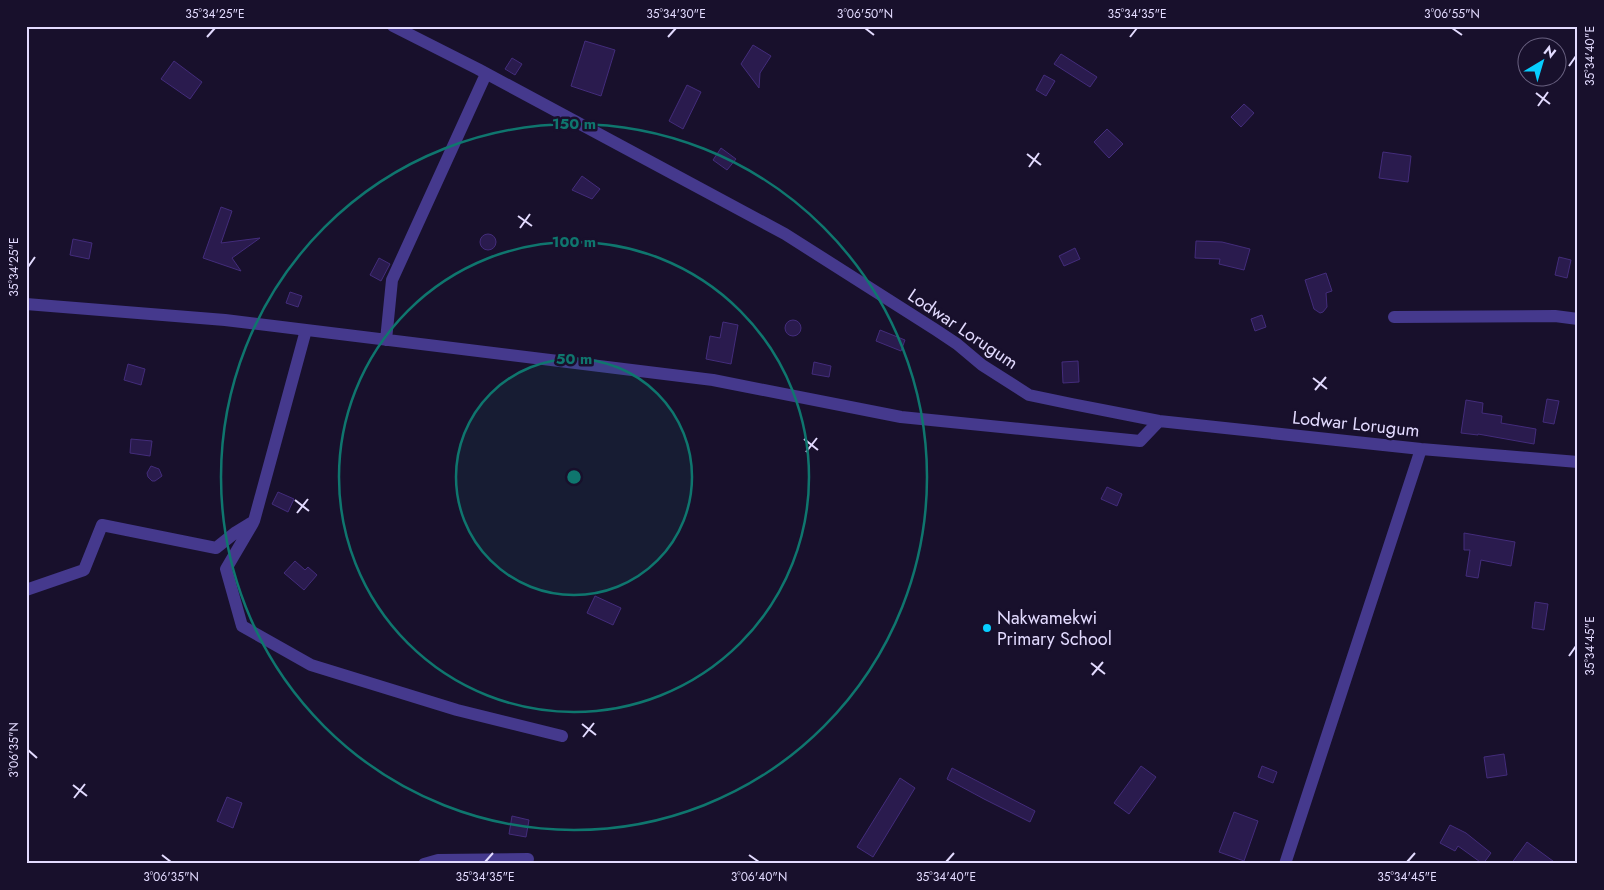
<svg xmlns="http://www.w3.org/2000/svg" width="1604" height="890" font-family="Jost,sans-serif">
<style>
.building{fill:#2a1b4e;stroke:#432c7b}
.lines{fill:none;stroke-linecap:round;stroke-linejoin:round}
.minor{stroke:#45398d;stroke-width:12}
.ticks{fill:none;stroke:#e3dbff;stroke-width:2}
.ring{fill:none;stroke:#0f766e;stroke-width:2.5}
.poi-dot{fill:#07ceff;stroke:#18102c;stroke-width:2}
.labels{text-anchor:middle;stroke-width:5;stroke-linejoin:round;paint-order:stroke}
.street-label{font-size:18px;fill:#e3dbff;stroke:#18102c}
.poi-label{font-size:18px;fill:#e3dbff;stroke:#18102c;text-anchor:start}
.centre{fill:#0f766e;stroke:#18102c;stroke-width:2.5}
.ring-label{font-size:15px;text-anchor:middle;font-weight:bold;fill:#0f766e;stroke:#18102c;stroke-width:5;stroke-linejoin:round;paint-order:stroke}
.neatline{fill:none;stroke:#e3dbff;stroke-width:2}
.ticks-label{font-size:12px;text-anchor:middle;fill:#e3dbff}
</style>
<rect width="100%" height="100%" fill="#18102c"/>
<path class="building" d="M585,41l30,9 -14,46 -30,-10z
M753,45l18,11 -11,17 -1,15 -18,-24z
M1061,54l36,23 -7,10 -36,-23z
M512,58l10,6 -7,11 -10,-6z
M174,61l28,21 -12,17 -29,-20z
M1044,75l11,6 -9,15 -10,-6z
M687,85l14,7 -18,37 -14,-8z
M1244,104l10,9 -13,14 -10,-10z
M1107,129l16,15 -14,14 -15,-16z
M721,148l15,11 -9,11 -14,-10z
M1383,152l28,4 -3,26 -29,-4z
M582,176l18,13 -8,10 -20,-9z
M221,207l11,4 -11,32 39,-5 -28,20 9,13 -38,-13z
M480 242a8 8 0 1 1 16 0a8 8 0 1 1-16 0Z
M73,239l19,4 -3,16 -19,-4z
M1196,241l26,1 28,7 -6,21 -25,-6 1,-5 -25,-1z
M1075,248l5,11 -16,7 -5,-10z
M1559,257l12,3 -4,18 -12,-3z
M379,258l11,6 -9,17 -11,-6z
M1326,273l6,18 -6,2 1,14 -4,5 -3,1 -6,-4 -9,-29z
M290,292l12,4 -4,11 -12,-4z
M1262,315l4,12 -11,4 -4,-12z
M785 328a8 8 0 1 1 16 0a8 8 0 1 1-16 0Z
M723,322l15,3 -7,39 -25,-5 4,-23 10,2z
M880,330l25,10 -4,11 -25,-10z
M1078,361l1,21 -16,1 -1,-21z
M814,362l17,4 -2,11 -17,-3z
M128,364l17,5 -4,16 -17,-5z
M1547,399l12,2 -5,23 -11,-2z
M1466,400l17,3 -1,10 20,3 -1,7 35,6 -2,15 -56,-10v1l-17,-2z
M131,439l21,2 -2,15 -20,-3z
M151,466l8,3 3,7 -7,5h-3l-4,-4 -1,-4z
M1107,487l15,7 -5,12 -16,-7z
M278,492l16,7 -6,13 -16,-8z
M1464,533l51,9 -4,24 -30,-6 -3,18 -12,-2 4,-26h-6z
M295,561l10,9 3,-3 9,8 -13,15 -20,-17z
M595,596l26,12 -8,17 -26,-12z
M1535,602l13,2 -4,26 -12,-2z
M1504,754l3,21 -20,3 -3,-21z
M1141,766l15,11 -27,37 -15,-11z
M1262,766l15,6 -4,11 -15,-6z
M952,768l83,43 -5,11 -46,-23 -37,-20z
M900,778l15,10 -42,69 -16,-10z
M227,797l15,6 -9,25 -16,-7z
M1234,812l24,9 -14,40 -25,-9z
M512,816l17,4 -3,17 -17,-3z
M1450,825l16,8 25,20 -8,11 -25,-18 -3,5 -15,-8z
M1527,842l30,22h-46z"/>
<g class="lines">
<path class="minor" d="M393,26l85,43 307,165 151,96 21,14 25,21 47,30 43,9 87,17 262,28 157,13
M26,304l199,16 488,60 188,37 239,24 19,-20
M1394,317l161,-1 23,3
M386,340l6,-60 94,-206
M253,523l-27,46 16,57 69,39 146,45 105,26
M26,590l58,-20 18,-45 114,23 20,-16 18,-11 52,-191
M424,864l14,-4 90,-1
M1285,864l136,-415"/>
</g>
<path class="ticks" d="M865,28l9,7M1452,28l10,7M207,37l8,-9M668,37l8,-9M1130,37l7,-9M1569,66l7,-10M1536,93l14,11M1538,106l10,-14M1027,154l14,11M1029,167l10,-14M518,216l14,10M520,228l10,-14M28,267l7,-10M1313,378l14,11M1315,390l11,-13M804,439l14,11M806,452l11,-14M295,500l14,11M297,513l11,-14M1569,656l7,-10M1091,663l14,11M1092,675l11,-13M582,724l14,11M583,737l11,-14M28,750l9,8M73,785l14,11M74,798l11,-14M162,855l9,7M749,855l10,7M485,862l8,-9M946,862l8,-9M1407,862l8,-9"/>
<circle cx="574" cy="477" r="118" fill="#0f766e" fill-opacity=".12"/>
<g class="ring">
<circle cx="574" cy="477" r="118"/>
<circle cx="574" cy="477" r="235"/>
<circle cx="574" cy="477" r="353"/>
</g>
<circle class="poi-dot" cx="987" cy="628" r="5"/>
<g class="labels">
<g class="street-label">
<text transform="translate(963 329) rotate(34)" y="6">Lodwar Lorugum</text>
<text transform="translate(1356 424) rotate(6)" y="6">Lodwar Lorugum</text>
</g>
<g class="poi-label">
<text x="997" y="624">Nakwamekwi<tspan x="997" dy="21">Primary School</tspan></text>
</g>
</g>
<circle cx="574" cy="477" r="8" class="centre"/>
<g class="ring-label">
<text x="574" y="129">150 m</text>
<text x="574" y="247">100 m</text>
<text x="574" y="364">50 m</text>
</g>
<rect width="1604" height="890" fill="none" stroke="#18102c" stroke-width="55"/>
<g transform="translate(1542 62) rotate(38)"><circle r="24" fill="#18102c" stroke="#696180"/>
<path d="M0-4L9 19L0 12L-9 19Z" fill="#07ceff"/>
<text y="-8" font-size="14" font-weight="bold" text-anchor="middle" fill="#e3dbff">N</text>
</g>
<rect x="28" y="28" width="1548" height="834" class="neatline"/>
<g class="ticks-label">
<text x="215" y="18">35°34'25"E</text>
<text x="676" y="18">35°34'30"E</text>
<text x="865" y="18">3°06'50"N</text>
<text x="1137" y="18">35°34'35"E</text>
<text x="1452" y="18">3°06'55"N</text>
<text transform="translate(1590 56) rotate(-90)" y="4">35°34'40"E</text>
<text transform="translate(14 267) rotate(-90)" y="4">35°34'25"E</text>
<text transform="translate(1590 646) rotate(-90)" y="4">35°34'45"E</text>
<text transform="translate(14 750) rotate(-90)" y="4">3°06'35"N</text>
<text x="171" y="881">3°06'35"N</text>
<text x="485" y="881">35°34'35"E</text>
<text x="759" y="881">3°06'40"N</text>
<text x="946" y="881">35°34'40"E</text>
<text x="1407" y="881">35°34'45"E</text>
</g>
</svg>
